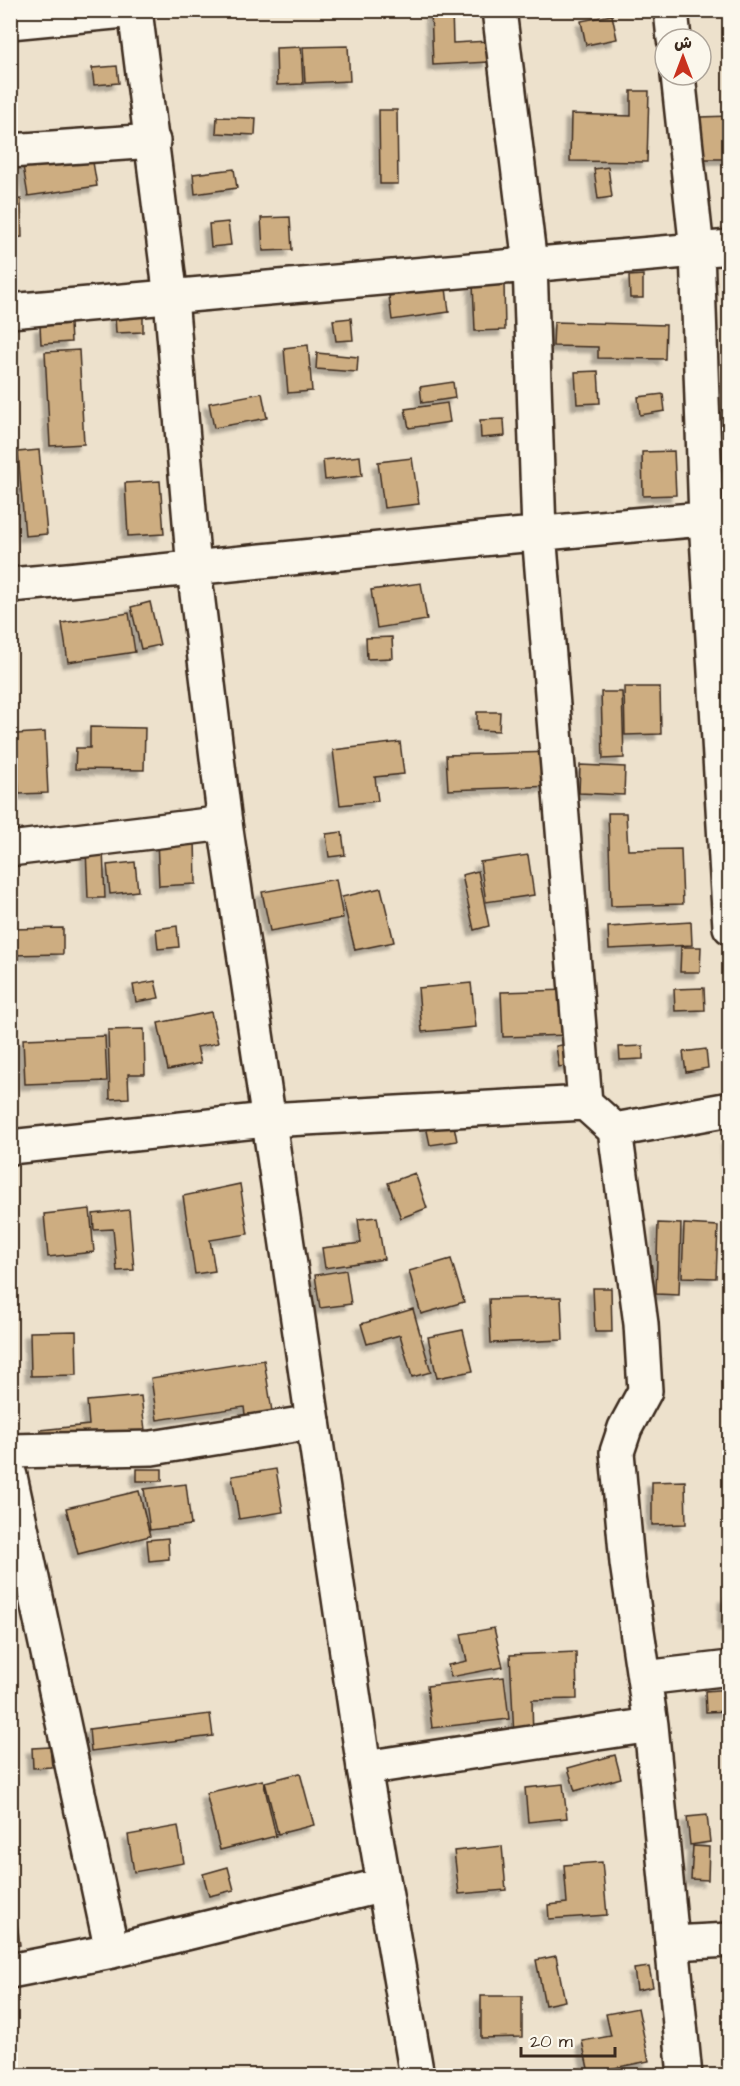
<svg xmlns="http://www.w3.org/2000/svg" width="740" height="2086" font-family="'Architects Daughter','Playpen Sans Arabic',sans-serif">
<style>
.building{fill:#cdad81;stroke:#3b2a1e;stroke-width:1.5;filter:url(#shadow)}
.lines{fill:none;stroke-linecap:round;stroke-linejoin:round}
.street-casing{stroke:#3b2a1e;stroke-width:38}
.secondary-casing{stroke:#3b2a1e;stroke-width:38}
.street{stroke:#fbf7ec;stroke-width:33}
.secondary{stroke:#fbf7ec;stroke-width:33}
</style>
<defs>
<filter id="shadow"><feDropShadow dx="-5.5" dy="5.5" stdDeviation="1.5" flood-color="#0004"/></filter>
</defs>
<rect width="100%" height="100%" fill="#ede1cc"/>
<filter id="ink" filterUnits="userSpaceOnUse"><feTurbulence type="fractalNoise" baseFrequency=".0167" numOctaves="2"/><feDisplacementMap in="SourceGraphic" scale="12" xChannelSelector="R" yChannelSelector="G"/><feConvolveMatrix kernelMatrix="1 2 1 2 8 2 1 2 1" color-interpolation-filters="sRGB"/></filter>
<g filter="url(#ink)">
<path class="building" d="M431,10h21l1,33 35,-2 1,21 -56,3z
M612,15l5,24 -31,6 -5,-24z
M348,46l2,35 -45,2 -2,-36z
M301,47l2,37 -26,1 -1,-37z
M117,66l2,17 -25,2 -2,-17z
M631,91h18l-2,71 -77,-1 1,-47 60,2z
M379,110h18l1,74h-18z
M730,116v43h-29l-1,-42z
M217,117l39,1 -1,17 -39,-2z
M91,150l6,36 -69,10 -6,-36z
M608,167l4,30 -14,2 -4,-30z
M234,169l3,19 -42,6 -2,-20z
M21,199l1,38 -12,1v-38z
M290,217l2,33 -29,1 -2,-33z
M228,222l3,23 -20,2 -2,-23z
M643,275v23h-13l-1,-22z
M504,283l1,47 -30,1 -2,-47z
M446,288l3,24 -57,8 -3,-24z
M143,315v17l-27,1 -1,-17z
M351,318l2,22 -17,1 -3,-21z
M554,322l112,3 -1,34 -67,-1v-11l-45,-1z
M70,324l1,18 -30,2 -1,-18z
M308,345l4,46 -24,2 -4,-45z
M79,350l5,94 -34,2 -5,-94z
M317,353l41,4 -1,15 -41,-3z
M598,371l2,32 -23,1 -2,-32z
M453,382l2,16 -33,5 -2,-16z
M262,393l5,25 -53,10 -5,-25z
M663,394l2,17 -25,4 -2,-18z
M447,403l3,19 -41,6 -4,-19z
M504,419l1,17 -24,2 -1,-18z
M13,424l1,28h-4v-27z
M39,450l8,84 -22,2 -7,-84z
M674,451l2,44 -33,1 -1,-44z
M360,456l2,20 -37,4 -2,-20z
M412,458l7,46 -35,4 -6,-46z
M160,481l4,53 -36,2 -3,-53z
M421,583l6,37 -50,8 -6,-38z
M150,602l10,43 -19,4 -10,-42z
M129,613l6,39 -67,10 -6,-39z
M392,637l1,21 -26,1 -1,-21z
M624,687h36l1,47 -36,1z
M601,692h21l2,66 -21,1z
M477,712h23l-1,19 -22,-1z
M90,727l55,1 -1,42 -69,-1 1,-21h14z
M45,732l3,61 -29,1 -3,-60z
M400,742l4,32 -29,3 3,24 -38,4 -7,-55z
M554,752l1,34 -107,4 -2,-35z
M580,765l45,2 -1,28 -45,-2z
M608,813h18l2,37 53,-1 2,55 -72,2z
M342,832l3,23 -16,2 -3,-23z
M195,839l1,45 -37,2 -2,-46z
M86,849h17l2,49h-17z
M528,855l6,40 -48,7 -6,-40z
M135,862l3,29 -28,3 -3,-29z
M478,871l11,55 -15,4 -12,-55z
M336,879l7,39 -73,13 -8,-39z
M381,888l13,54 -39,8 -13,-53z
M691,922l1,23 -83,4 -1,-22z
M177,926l2,21 -21,2 -2,-20z
M63,928v26l-53,1v-26z
M681,947h20l-1,25h-20z
M155,981l4,17 -23,4 -3,-17z
M471,983l5,44 -54,5 -4,-44z
M704,988l1,22 -30,1 -1,-22z
M568,990l2,45 -67,2 -2,-45z
M211,1012l7,31 -21,4 4,16 -33,7 -10,-47z
M144,1029l1,45h-17l1,24 -19,1 -2,-69z
M105,1036l2,45 -82,3 -2,-45z
M572,1043l4,21 -17,3 -3,-21z
M643,1046v13l-23,1 -1,-13z
M706,1049l2,19 -22,4 -3,-20z
M453,1120l4,21 -27,4 -4,-19z
M730,1139v39h-1l-2,-38z
M415,1173l12,35 -26,10 -13,-35z
M240,1184l8,50 -38,6 5,31 -20,3 -12,-78z
M90,1209l4,43 -46,5 -4,-43z
M129,1210l5,60 -17,1 -4,-42 -19,1 -1,-16z
M377,1217l7,42 -59,9 -3,-20 39,-5 -3,-24z
M658,1223l23,1 -2,71 -23,-1z
M684,1224l34,2 -2,52 -34,-1z
M451,1259l13,43 -43,12 -12,-43z
M346,1270l5,34 -31,4 -5,-33z
M593,1288h18l1,44h-17z
M561,1297l2,43 -72,3 -2,-44z
M413,1309l18,63 -19,5 -12,-42 -33,9 -6,-20z
M463,1330l10,41 -36,7 -9,-41z
M76,1331l1,44 -46,1 -1,-44z
M264,1360l9,58 -27,4 -2,-15 -87,13 -6,-42z
M141,1396l5,43 -104,10 -2,-19 49,-5 -2,-24z
M137,1469h25v12h-25z
M276,1469l7,43 -44,7 -7,-43z
M685,1481l1,43 -34,1v-43z
M186,1484l5,41 -41,5 -6,-41z
M139,1491l11,45 -72,18 -12,-46z
M168,1538l1,21 -20,2 -2,-21z
M724,1597h6v28l-7,-1z
M494,1628l9,39 -52,10 -3,-12 19,-4 -6,-27z
M576,1652l1,47 -45,1 1,37 -19,1 -4,-83z
M504,1677l5,42 -77,9 -5,-42z
M730,1689v22l-24,1 -1,-21z
M210,1714l3,22 -122,15 -2,-22z
M50,1747l2,20 -19,1 -1,-20z
M615,1755l6,23 -46,13 -7,-23z
M300,1773l14,52 -36,9 -13,-52z
M263,1780l13,56 -56,14 -14,-57z
M563,1784l4,34 -39,4 -3,-34z
M707,1815l3,27 -20,3 -3,-28z
M178,1826l6,37 -50,9 -6,-37z
M502,1846l4,44 -47,4 -5,-43z
M693,1846l16,1 -1,33 -17,-1z
M602,1862l5,53 -58,4 -1,-14 19,-2 -3,-38z
M228,1867l6,23 -25,6 -6,-22z
M17,1922l3,23 -10,1v-23z
M556,1956l9,45 -20,4 -9,-45z
M649,1967l4,20 -16,3 -3,-21z
M481,1996h41v41l-41,1z
M638,2008l11,53 -60,12 -7,-32 29,-5 -5,-22z"/>
<g class="lines">
<defs>
<path id="street" d="M499,10l31,254 9,268 46,571
M671,10l3,29
M10,22l125,-12
M678,75l19,175 9,269 24,408
M10,151l143,-10
M10,311l720,-64
M10,585c232,-20 463,-48 696,-66
M10,849l215,-26
M615,1130l26,194 4,67 -20,37 -8,24 10,111 24,162 34,351
M10,1147l257,-27 318,-17 30,27 115,-21
M10,1451l142,-3 161,-26
M10,1476l102,475
M644,1678l86,-10
M364,1768l287,-43
M672,1943l58,-3
M10,1971l102,-20 272,-66"/>
<path id="secondary" d="M135,10l36,288 23,271 31,254 139,945 53,308"/>
</defs>
<use href="#street" class="street-casing"/>
<use href="#secondary" class="secondary-casing"/>
<use href="#street" class="street"/>
<use href="#secondary" class="secondary"/>
</g>
</g>
<rect width="740" height="2086" fill="none" stroke="#fbf7ec" stroke-width="36"/>
<rect x="18" y="18" width="704" height="2050" fill="none" stroke="#3b2a1e" stroke-width="2" filter="url(#ink)"/>
<g transform="translate(683 57)"><circle r="28" fill="#fbf7ec" stroke="#aea59a" stroke-width="1.5"/>
<path d="M0-4.5L10 22L0 15L-10 22Z" fill="#c8321e"/>
<text y="-9" font-size="16" font-weight="bold" text-anchor="middle" fill="#3b2a1e">ش</text>
</g>
<path d="M521 2047v9h94v-9" fill="none" stroke="#3b2a1e" stroke-width="3"/>
<text x="530" y="2047" font-size="18" fill="#3b2a1e" stroke="#fbf7ec" stroke-width="4.5" paint-order="stroke">20 m</text>
</svg>
